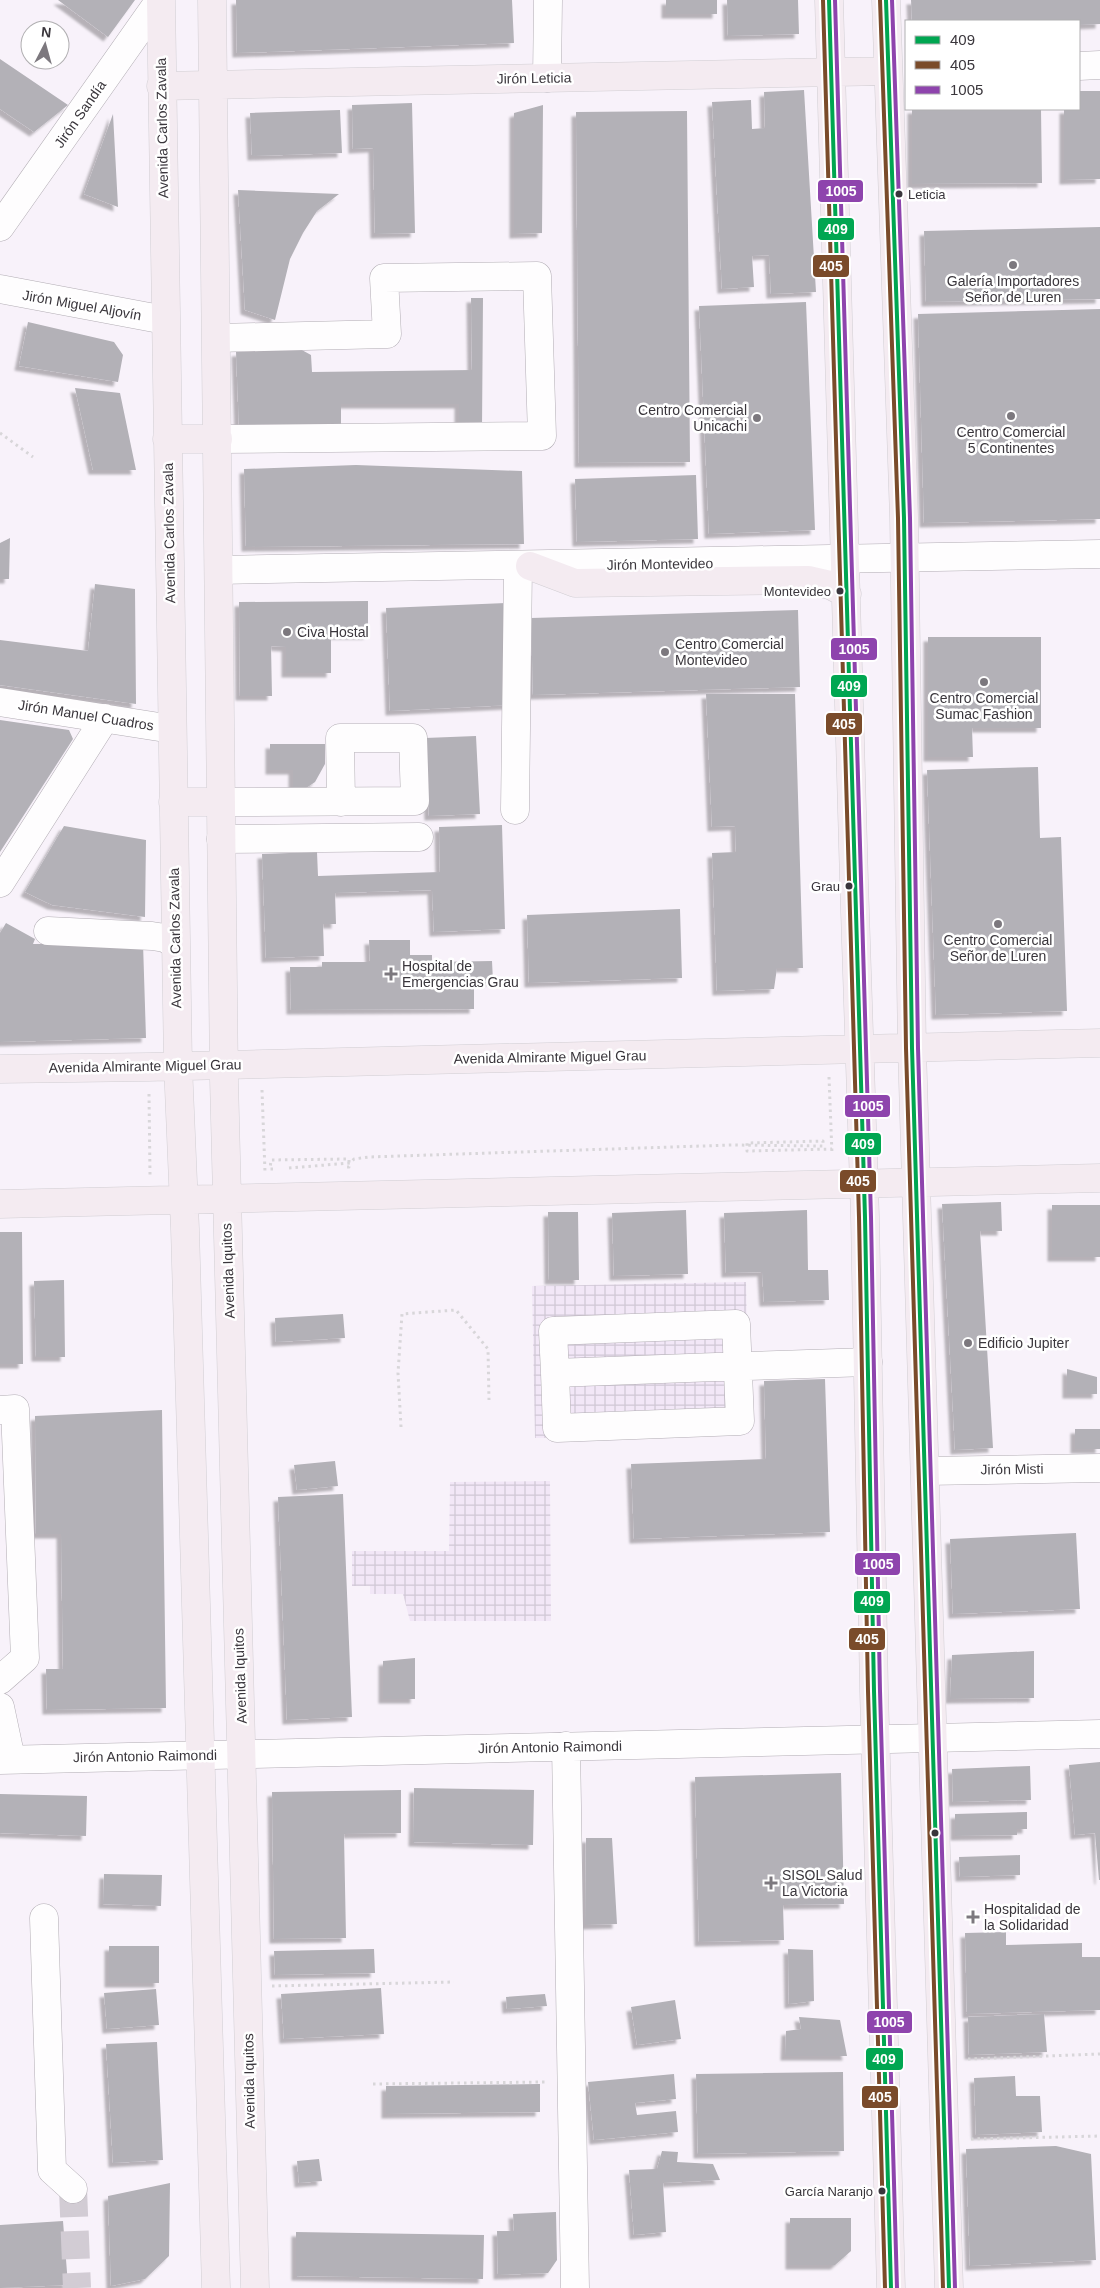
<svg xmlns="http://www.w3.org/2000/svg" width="1100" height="2288" font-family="Arial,sans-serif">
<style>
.industrial{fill:url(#industrial-grid)}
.building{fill:#b3b1b7;filter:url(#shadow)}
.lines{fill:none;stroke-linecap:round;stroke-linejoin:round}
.minor-tunnel{stroke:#d2ccd4;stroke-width:28;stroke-dasharray:28 14;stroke-linecap:butt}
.minor-casing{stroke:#b2adb4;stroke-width:29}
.major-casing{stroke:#d1ced3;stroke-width:29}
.path{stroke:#d8d6d9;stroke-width:3;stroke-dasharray:2.5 4;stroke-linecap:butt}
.minor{stroke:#fefdfe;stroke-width:28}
.major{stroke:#f4ebf1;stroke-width:28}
.bus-1-casing{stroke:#fff;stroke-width:8}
.bus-2-casing{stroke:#fff;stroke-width:8}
.bus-3-casing{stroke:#fff;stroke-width:8}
.bus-1{stroke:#00a651;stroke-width:4}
.bus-2{stroke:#7a4b2a;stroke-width:4}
.bus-3{stroke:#8e44ad;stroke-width:4}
.bus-dot{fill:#3a363c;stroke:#fff;stroke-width:2}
.poi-dot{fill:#7c787e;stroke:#fff;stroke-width:2}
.labels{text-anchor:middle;stroke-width:5;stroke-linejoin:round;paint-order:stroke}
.bus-label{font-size:13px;fill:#3a363c;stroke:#fff;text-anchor:end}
.street-label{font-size:14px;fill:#3a363c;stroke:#fff}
.poi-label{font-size:14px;fill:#3a363c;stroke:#fff;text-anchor:start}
.line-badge{stroke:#fff;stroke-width:2}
.badge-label{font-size:14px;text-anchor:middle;font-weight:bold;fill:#fff}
</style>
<defs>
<pattern id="industrial-grid" width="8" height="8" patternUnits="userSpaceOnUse" patternTransform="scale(1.25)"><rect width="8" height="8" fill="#f2e7f7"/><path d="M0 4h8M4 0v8" fill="none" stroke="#d0c7d5"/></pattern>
<filter id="shadow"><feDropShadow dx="-4.5" dy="4.5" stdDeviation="1" flood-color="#0004"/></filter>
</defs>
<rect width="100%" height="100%" fill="#f8f2fa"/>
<path class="industrial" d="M746,1282l3,152 -214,4 -3,-152z
M550,1481l1,140h-141l-7,-27h-33v-8h-18v-35h97l1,-69z"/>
<path class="building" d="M58,0h77l-27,37z
M236,0h276l2,43 -277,10z
M666,0h51v14h-51z
M727,0h71l1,34 -71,2z
M911,0h189v24l-21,1v-4h-167z
M0,59l68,46 -34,27 -34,-23z
M804,90l12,202 -45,2 -2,-39 -17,1 2,31 -32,2 -10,-187 39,-2 1,29 13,-1 -1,-36z
M1079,91h21v88l-36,1v-71h15z
M412,103l3,130 -40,1 -2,-86 -20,1 -1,-44z
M543,105l-1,128 -28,1v-121z
M912,109h129l1,74 -130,1z
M340,110l2,43 -90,3 -2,-43z
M687,111l3,351 -111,1 -3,-351z
M113,114l5,93 -34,-13z
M238,190l101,4 -22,17 -14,22 -13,26 -15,61 -30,-10z
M1100,227v72l-174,3 -2,-71z
M471,298h12l-1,131h-23v-25h-118v22l-102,2 -3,-76 64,-3 11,6 1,17 160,-2z
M806,302l9,228 -106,4 -10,-228z
M1100,309v210l-176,4 -6,-209z
M28,322l86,20 9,13 -5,27 -99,-16z
M75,388l45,5 16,77h-43z
M356,465l166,6 2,73 -278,3 -2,-78z
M696,475l2,64 -121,3 -2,-63z
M10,538l-1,41h-9v-36z
M95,584l40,5 1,115 -136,-19v-45l88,11z
M368,601v34h-37v38h-45v-26l-15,-1 1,50h-32l-1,-94z
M506,603l5,102 -121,6 -4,-103z
M798,610l2,77 -267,8 -2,-77z
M928,637h113v91h-69l1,29h-45z
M706,694h89l8,274h-26l-3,21 -57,2 -5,-138 24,-1 -1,-26 -23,1z
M0,720l69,10 4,9 -73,113z
M476,736l4,78 -51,2 -4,-78z
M270,744h55v20l-10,18 -9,6h-13v-18h-23z
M1038,767l2,71 21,-1 6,174 -131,4 -9,-245z
M502,825l3,104 -71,3 -2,-42 -97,3 1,31h-13l1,32 -58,2 -4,-104 55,-2 1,24 122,-4 -1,-45z
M64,826l82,14 -1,77 -93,-12 -27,-13z
M680,909l2,69 -153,5 -2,-68z
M6,923l29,16 -2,5 110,-1 3,95 -146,4v-109z
M369,940h41v15h22v7l60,-1 1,20 -19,1v27l-183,1 -1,-43h32v-5h48z
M1001,1202l1,29h-22l13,217 -38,2 -13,-246z
M1052,1205h48v52h-48z
M686,1210l2,64 -74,2 -2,-63z
M807,1210l1,60h20l1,30 -65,2 -2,-30 -36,1 -2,-60z
M548,1212h30l1,68h-30z
M0,1232h22l1,132h-23z
M64,1280l1,77h-29l-2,-76z
M343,1314l2,24 -69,4 -1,-24z
M1067,1369l30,8v17h-30z
M825,1379l5,153 -196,7 -3,-75 135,-5 -2,-78z
M162,1410l4,298 -119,2 -1,-41h17l-2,-135h-25l-1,-118z
M1075,1429h25v20h-25z
M335,1461l3,25 -41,4 -3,-25z
M343,1494l9,223 -65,3 -9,-223z
M1076,1533l4,76 -127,5 -3,-75z
M1034,1651v47l-84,1 2,-44z
M415,1658v41h-32v-38z
M1100,1762v118h-1l-4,-47 -20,2 -6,-70z
M1030,1766l1,34 -78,2 -1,-33z
M841,1773l3,131 -61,1 1,35 -85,2 -4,-165z
M414,1788l120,2 -1,55 -120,-3z
M401,1790v43l-57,1 2,104 -72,1 -2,-147z
M0,1794l87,2 -1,40 -86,-3z
M1027,1812v17h-10v6l-62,1v-22z
M586,1838h26l5,86 -32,1z
M1020,1855v20l-60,2 -1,-20z
M104,1874l58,1 -1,31 -58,-2z
M1006,1932v13l76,-2v14h18v53l-133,4 -2,-81z
M109,1946h50v37h-50z
M374,1949l1,24 -100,2 -1,-24z
M788,1949l25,1 1,51 -25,3z
M381,1988l3,46 -100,5 -3,-45z
M156,1989l3,36 -52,4 -3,-36z
M545,1994l2,12 -40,3 -1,-12z
M675,2000l6,39 -44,6 -6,-38z
M1044,2014l3,38 -78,3 -1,-38z
M799,2017l41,3 7,36h-62l1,-25 15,-2z
M157,2042l6,118 -50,3 -7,-119z
M843,2072l1,79 -146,3 -2,-80z
M674,2074l2,25 -41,4 2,12 39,-4 2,21 -84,8 -6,-58z
M1015,2076l1,20h24l2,36 -66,3 -2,-57z
M540,2084v28l-154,2v-28z
M1056,2146l35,8 5,106 -126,6 -4,-117z
M662,2151l16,1 -1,10 36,2 7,16 -57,3 3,49 -32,3 -5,-65 28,-1z
M319,2159l3,22 -23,2 -2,-22z
M170,2183l-1,73 -24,23 -34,7 -3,-90z
M556,2212l1,48 -9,13 -50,2 -1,-44h17l-1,-17z
M790,2218h61v33l-16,14h-45z
M63,2221l5,64 -68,3v-63z
M296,2232l188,3 -1,44 -187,-3z"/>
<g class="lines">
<path class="minor-tunnel" d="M73,2189l4,99"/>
<defs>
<path id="minor" d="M1079,66l21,-1
M547,78l1,-78
M0,227l160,-227
M0,289l165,31
M217,338l170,-4 -3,-56 153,-2 5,160 -324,3
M219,570l881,-16
M0,702l172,27
M221,802h27l167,-1 -2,-63h-73l1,64
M515,810l3,-244
M221,839l198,-2
M0,883l105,-165
M48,931l104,5 13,2 10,6
M555,1373l2,55 183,-7 -4,-97 -183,7 2,42c104,-4 209,-8 313,-11
M0,1410l15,-1 10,249 -25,22
M925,1471l175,-3
M0,1707l11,52
M566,1746l9,542
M0,1760l1100,-26
M44,1918l8,252 21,19"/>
<path id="major" d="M161,0l17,1065 7,164 31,1059
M212,0l12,1079 31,1209
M829,0l25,881 11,336 9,474 17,597
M886,0l18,518 8,530 37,1240
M161,86l726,-15
M167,439h51
M530,566l45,17 233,-3 22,5 17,9
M173,802h48
M0,1069l148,-2 952,-24
M0,1204l1100,-26"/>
</defs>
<use href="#minor" class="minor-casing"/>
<use href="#major" class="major-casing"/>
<path class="path" d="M0,433l33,24
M829,1077l3,77
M262,1090l3,82
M149,1094l1,81
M289,1168l61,-5 4,-4 15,-2 363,-12 91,1v-5l-76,2v8l85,-2
M273,1169h-3l1,-9 78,-1v8h-3
M401,1427l-3,-54 4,-59 54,-4 32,39 1,51
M272,1986l182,-4
M968,2059l132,-5
M373,2084l172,-2
M971,2139l129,-3"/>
<use href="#minor" class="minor"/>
<use href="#major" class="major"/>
<defs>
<path id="bus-1" d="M829,0l36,1217 9,474 17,597
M886,0l18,518 8,530 37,1240"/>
<path id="bus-2" d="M823,0l36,1217 9,474 17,597
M880,0l18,518 8,530 37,1240"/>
<path id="bus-3" d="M835,0l36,1217 9,474 17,597
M892,0l18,518 8,530 37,1240"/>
</defs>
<use href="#bus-1" class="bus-1-casing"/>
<use href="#bus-2" class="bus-2-casing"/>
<use href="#bus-3" class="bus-3-casing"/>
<use href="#bus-1" class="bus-1"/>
<use href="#bus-2" class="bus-2"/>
<use href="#bus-3" class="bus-3"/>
</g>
<g class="bus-dot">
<circle cx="899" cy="194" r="4.5"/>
<circle cx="840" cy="591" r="4.5"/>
<circle cx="849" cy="886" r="4.5"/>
<circle cx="935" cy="1833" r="4.5"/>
<circle cx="882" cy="2191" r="4.5"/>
</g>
<g class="poi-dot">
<circle cx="1013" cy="265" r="5"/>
<circle cx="1011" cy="416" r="5"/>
<circle cx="757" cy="418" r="5"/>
<circle cx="287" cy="632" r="5"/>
<circle cx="665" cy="652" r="5"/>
<circle cx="984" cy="682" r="5"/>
<circle cx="998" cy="924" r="5"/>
<path d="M388.5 966.5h5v5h5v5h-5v5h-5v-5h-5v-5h5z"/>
<circle cx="968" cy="1343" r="5"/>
<path d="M768.5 1875.5h5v5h5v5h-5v5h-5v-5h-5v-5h5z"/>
<path d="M970.5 1909.5h5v5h5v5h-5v5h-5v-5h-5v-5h5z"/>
</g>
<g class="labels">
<g class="bus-label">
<text x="908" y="199" text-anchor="start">Leticia</text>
<text x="831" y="596">Montevideo</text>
<text x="840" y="891">Grau</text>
<text x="873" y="2196">García Naranjo</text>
</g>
<g class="street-label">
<text transform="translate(534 78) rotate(-1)" y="5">Jirón Leticia</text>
<text transform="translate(80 114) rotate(-55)" y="5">Jirón Sandía</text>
<text transform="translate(162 128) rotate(-91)" y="5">Avenida Carlos Zavala</text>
<text transform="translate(82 305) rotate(10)" y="5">Jirón Miguel Aljovín</text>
<text transform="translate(169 533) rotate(-91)" y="5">Avenida Carlos Zavala</text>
<text transform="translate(660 564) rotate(-1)" y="5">Jirón Montevideo</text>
<text transform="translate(86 715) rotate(9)" y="5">Jirón Manuel Cuadros</text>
<text transform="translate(175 938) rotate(-91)" y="5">Avenida Carlos Zavala</text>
<text transform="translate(550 1057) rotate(-1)" y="5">Avenida Almirante Miguel Grau</text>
<text transform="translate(145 1066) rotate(-1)" y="5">Avenida Almirante Miguel Grau</text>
<text transform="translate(228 1271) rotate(-92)" y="5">Avenida Iquitos</text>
<text transform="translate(1012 1469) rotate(-1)" y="5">Jirón Misti</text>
<text transform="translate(240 1676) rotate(-92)" y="5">Avenida Iquitos</text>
<text transform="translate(550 1747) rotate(-1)" y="5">Jirón Antonio Raimondi</text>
<text transform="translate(145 1756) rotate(-1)" y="5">Jirón Antonio Raimondi</text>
<text transform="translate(249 2081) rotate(-91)" y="5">Avenida Iquitos</text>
</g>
<g class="poi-label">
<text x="1013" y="286" text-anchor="middle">Galería Importadores<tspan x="1013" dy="16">Señor de Luren</tspan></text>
<text x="747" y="415" text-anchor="end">Centro Comercial<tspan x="747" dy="16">Unicachi</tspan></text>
<text x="1011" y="437" text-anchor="middle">Centro Comercial<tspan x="1011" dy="16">5 Continentes</tspan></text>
<text x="297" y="637">Civa Hostal</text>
<text x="675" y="649">Centro Comercial<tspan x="675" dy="16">Montevideo</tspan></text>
<text x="984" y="703" text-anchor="middle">Centro Comercial<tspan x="984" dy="16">Sumac Fashion</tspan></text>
<text x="998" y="945" text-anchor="middle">Centro Comercial<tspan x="998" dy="16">Señor de Luren</tspan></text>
<text x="402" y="971">Hospital de<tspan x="402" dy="16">Emergencias Grau</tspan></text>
<text x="978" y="1348">Edificio Jupiter</text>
<text x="782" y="1880">SISOL Salud<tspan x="782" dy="16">La Victoria</tspan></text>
<text x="984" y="1914">Hospitalidad de<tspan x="984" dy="16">la Solidaridad</tspan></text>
</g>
</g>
<g class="line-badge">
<rect x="817" y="179" width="47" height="24" rx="5" fill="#8e44ad"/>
<rect x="817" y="217" width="38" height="24" rx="5" fill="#00a651"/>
<rect x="812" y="254" width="38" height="24" rx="5" fill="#7a4b2a"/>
<rect x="830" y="637" width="48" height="24" rx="5" fill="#8e44ad"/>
<rect x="830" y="674" width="38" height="24" rx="5" fill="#00a651"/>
<rect x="825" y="712" width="38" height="24" rx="5" fill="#7a4b2a"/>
<rect x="844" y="1094" width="47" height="24" rx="5" fill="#8e44ad"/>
<rect x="844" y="1132" width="38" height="24" rx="5" fill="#00a651"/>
<rect x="839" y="1169" width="38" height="24" rx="5" fill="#7a4b2a"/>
<rect x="854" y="1552" width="47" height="24" rx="5" fill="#8e44ad"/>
<rect x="853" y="1590" width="38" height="24" rx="5" fill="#00a651"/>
<rect x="848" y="1627" width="38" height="24" rx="5" fill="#7a4b2a"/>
<rect x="866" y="2010" width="47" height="24" rx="5" fill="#8e44ad"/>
<rect x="865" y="2047" width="39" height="24" rx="5" fill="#00a651"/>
<rect x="861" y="2085" width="38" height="24" rx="5" fill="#7a4b2a"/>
</g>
<g class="badge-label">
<text x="841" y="196">1005</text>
<text x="836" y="234">409</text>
<text x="831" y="271">405</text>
<text x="854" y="654">1005</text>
<text x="849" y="691">409</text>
<text x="844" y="729">405</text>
<text x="868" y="1111">1005</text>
<text x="863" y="1149">409</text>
<text x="858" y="1186">405</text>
<text x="878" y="1569">1005</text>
<text x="872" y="1606">409</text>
<text x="867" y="1644">405</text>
<text x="889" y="2027">1005</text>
<text x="884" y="2064">409</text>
<text x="880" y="2102">405</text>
</g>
<rect x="905" y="20" width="175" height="90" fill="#ffffff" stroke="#b0afb1"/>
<rect x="915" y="36" width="25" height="8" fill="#00a651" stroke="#b0afb1"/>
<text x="950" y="45" font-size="15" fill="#3a363c">409</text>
<rect x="915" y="61" width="25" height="8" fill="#7a4b2a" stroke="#b0afb1"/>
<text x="950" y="70" font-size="15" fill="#3a363c">405</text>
<rect x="915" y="86" width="25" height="8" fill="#8e44ad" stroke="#b0afb1"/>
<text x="950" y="95" font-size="15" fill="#3a363c">1005</text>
<g transform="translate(45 45) rotate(6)"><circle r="24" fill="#ffffff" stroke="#b0afb1"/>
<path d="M0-4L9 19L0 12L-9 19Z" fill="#7c787e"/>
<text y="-8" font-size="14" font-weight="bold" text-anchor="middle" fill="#3a363c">N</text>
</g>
</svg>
